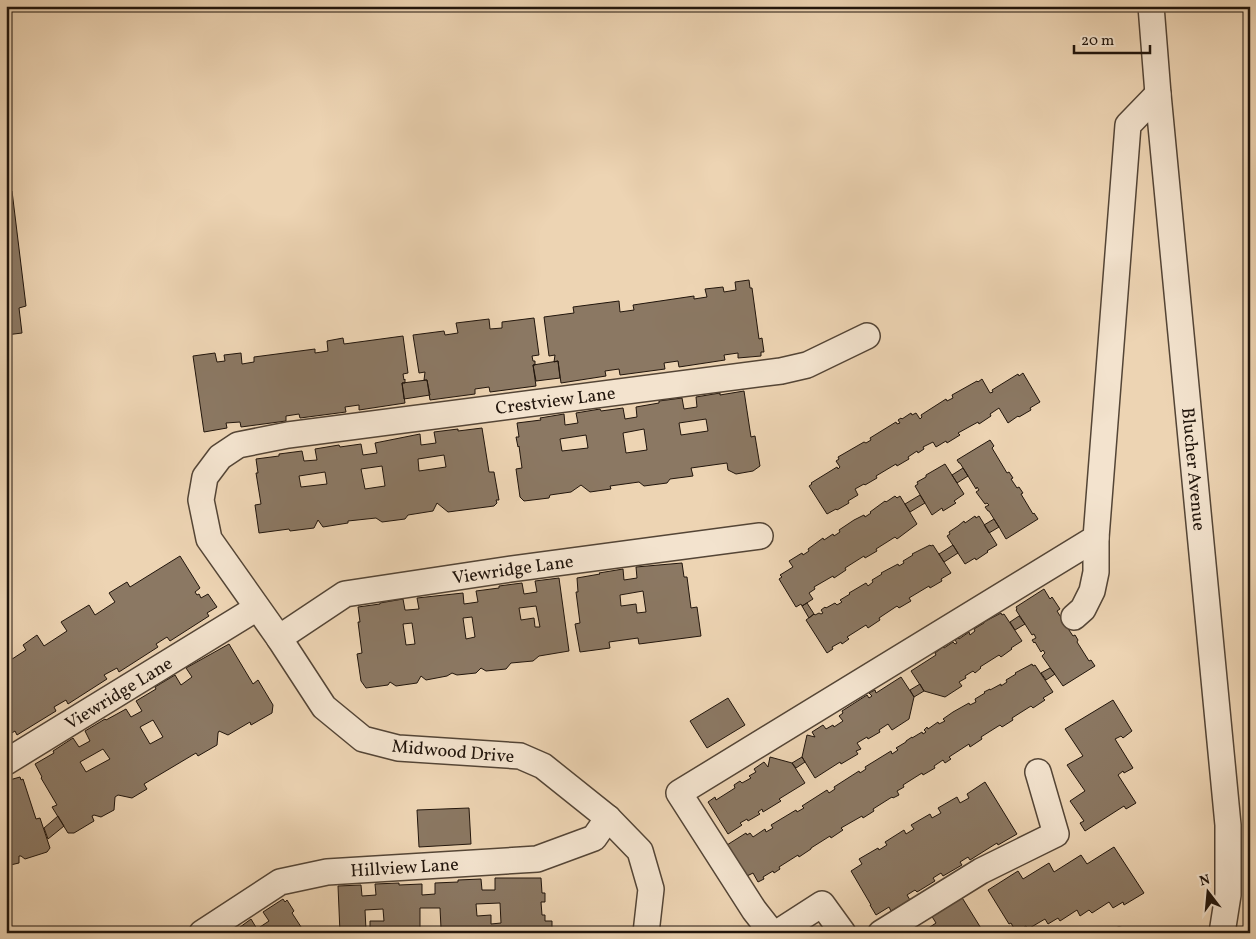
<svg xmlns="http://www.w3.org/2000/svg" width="1256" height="939" font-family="Vollkorn,serif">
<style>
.building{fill:#8b7863;stroke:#21150c;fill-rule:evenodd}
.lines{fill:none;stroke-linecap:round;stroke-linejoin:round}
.minor-casing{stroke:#544536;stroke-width:28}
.minor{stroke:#f3e3ce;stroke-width:25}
.labels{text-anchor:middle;stroke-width:4.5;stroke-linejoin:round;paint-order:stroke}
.street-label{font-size:18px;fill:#21150c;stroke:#f3e3ce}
</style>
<rect width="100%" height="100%" fill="#edd4b3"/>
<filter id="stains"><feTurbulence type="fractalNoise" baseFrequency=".004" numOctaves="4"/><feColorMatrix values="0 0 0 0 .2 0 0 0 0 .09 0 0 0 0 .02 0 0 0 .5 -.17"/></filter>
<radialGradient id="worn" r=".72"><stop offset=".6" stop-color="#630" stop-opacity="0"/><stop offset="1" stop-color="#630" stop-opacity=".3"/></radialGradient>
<path class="building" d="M12,191l14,115 -7,2 3,25 -16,2v-143z
M749,280l1,8h2l7,51 3,-1 2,14h-3v4l-23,2v-5l-14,2 1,5 -46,7 -1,-6 -14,2 1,6 -45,6 -1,-6 -14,2 1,5 -45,7 -3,-22 -4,1 1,-7 -6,1 -5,-39 30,-4 -1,-6 46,-6 1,11 14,-2 -1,-5 61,-9v3l13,-2 -2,-8 18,-2 1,5 12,-2 -1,-8z
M534,318l5,37 -7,1 1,5h2v4h-2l3,21 -46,6 -1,-5 -14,2v5l-45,6 -3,-20h-3l1,-8 -6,1 -6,-38 31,-4 1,4 13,-2 -2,-10 33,-4 1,10 12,-1v-6z
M403,336l5,37 -5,1 1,6 1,-1v4h-3l3,20 -46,7v-5l-14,2 1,5 -46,6 -1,-4 -13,2v5l-45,6 -1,-5 -14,1 1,5 -23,4 -11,-76 22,-3 2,9 8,-1 -1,-6 17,-2 1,11 12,-2v-5l61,-8v4l13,-2 -1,-10 16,-3 1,6z
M558,361l2,17 -24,3 -3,-16z
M1023,373l17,29 -10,6 1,2 -12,7 -1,-1 -10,7 -9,-15 -9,6 1,2 -12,8 -1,-2 -20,11 2,2 -13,8 -1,-2 -10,6 -3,-5 -10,5 1,2 -6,4 -1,-2 -9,6 1,2 -12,7 -1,-2 -20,12 1,2 -12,7 -1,-1 -9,5 3,6 -10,6 1,2 -12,7 -1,-1 -9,5 -18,-28 3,-2 -1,-1 26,-16 1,2 2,-2 -4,-6 3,-2 -1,-2 26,-15 2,1 5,-3 -1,-2 26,-16 1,2 3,-1 -2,-3 3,-2 1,1 9,-6 1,2 4,-2 4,6 2,-2 -1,-2 25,-16 1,2 6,-3 -1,-3 25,-14 1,1 4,-3 8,14 3,-1 -1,-2 26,-16 1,2z
M427,380l3,15 -26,4 -2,-16z
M744,391l7,46 4,-1 5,30 -7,5 -17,3 -8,-4 -1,-7 -36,5 2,8 -23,3 -3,4 -23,3 -5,-4 -29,4 1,3 -21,3 -9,-7 -10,7 -21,3 -1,3 -25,3 -4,-4 -4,-28 6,-1 -3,-22 -1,1 -2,-10h3l-2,-14 24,-3 -1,-2 24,-4 1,11 13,-2 -2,-10 24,-4 1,2 22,-3 2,11 12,-2 -1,-10 23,-4v-2l23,-3 2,11 13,-2 -1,-10 24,-4v2zM706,419l2,12 -27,4 -2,-12zM644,429l3,21 -21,3 -3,-20zM586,435l2,13 -26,3 -2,-12z
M482,428l7,44h5l5,28h-3l1,3 -3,3 -46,6 -11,-9 -4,8 -25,4 -3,4 -23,3 -6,-4 -28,3v2l-25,4 -5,-7 -4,8 -24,3 -1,-2 -30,4 -4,-28 6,-1 -5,-31h2l-2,-14 23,-3v-2l23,-3 2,10 13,-1 -2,-11 24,-4 1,2 21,-3 2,11 14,-2 -2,-10 45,-9 1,11 15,-2 -2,-11 24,-3v2zM444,455l2,12 -27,4 -1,-12zM382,466l3,20 -20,3 -4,-20zM325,472l2,12 -26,3 -2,-11z
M990,440l4,6 -2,2 15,25 2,-1 4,6 -2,1 6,9 2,-1 4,6 -2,1 12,20 1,-1 4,6 -32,20 -7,-12 -10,-16h-1l-3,-4 4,-2 -2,-2 -2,1 -9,-12 3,-2 -2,-3 -1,2 -16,-26h-1l-2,-3z
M945,464l19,30 -10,7 2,2 -13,8 -1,-3 -10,7 -17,-29 3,-2 -1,-2 9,-5v-2z
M963,468l5,8 -11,7 -5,-8z
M920,495l5,8 -15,9 -5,-8z
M895,496l2,2 3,-2 17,28 -20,15 -2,-2 -19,12 1,2 -12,7 -1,-2 -19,12 1,2 -12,8 -1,-2 -19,11 1,2 -6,4 4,6 -11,7 -1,-2 -5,3 -17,-28 3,-2 -2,-2 13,-8 -4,-6 13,-8 1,2 6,-4 -1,-2 15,-11 1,2 9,-6 1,2 6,-4 -1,-2 15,-10 10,-5 1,2 6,-4 -1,-1 15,-11 1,1z
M975,516l1,2 3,-2 18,29 -10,6 1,1 -12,8 -1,-2 -10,6 -18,-28 3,-2 -1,-2 9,-6 6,-5 1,2z
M994,519l5,8 -10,6 -5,-8z
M930,545l1,1 2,-1 18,28 -10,6 1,2 -12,7 -1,-2 -20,12 2,3 -12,7 -2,-2 -18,12 1,2 -12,8 -2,-3 -19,12 2,2 -7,5 -1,-2 -9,5 1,2 -6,4 -21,-33 8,-6 1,1 4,-2 2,1 2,-1 -2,-3 4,-3 1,1 9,-5 2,2 5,-3 -2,-2 10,-6 -1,-1 17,-10 2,3 5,-4 -1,-2 10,-6 -1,-1 17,-9 1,2 5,-3 -1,-2 10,-6 -1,-1z
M953,545l5,8 -14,9 -5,-8z
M180,556l20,32 -5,4 2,3 2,-1 2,4 7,-4 9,13 -10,6 2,3 -39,25 -3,-4 -11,7 2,3 -39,25 -2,-4 -13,7 3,4 -39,25 -2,-4 -12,7 2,4 -39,24 -2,-4 -8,5 -1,-73 20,-13 -3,-5 14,-10 7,11 23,-15 -6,-9 28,-17 6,10 20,-13 -6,-9 18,-11 3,5z
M682,563l2,14h3l4,31 6,-1 4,29 -62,8 -1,-6 -29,4 1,6 -30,4 -5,-28 5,-1 -4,-31h2l-1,-14 23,-4 -1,-1 24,-4 1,11 13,-2 -1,-11zM643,591l3,21 -9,1 -1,-9 -15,2 -1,-11z
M559,578l10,73 -30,5 -6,5 -22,2 -5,6 -20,2 -5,-3 -5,5 -19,2 -5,-2 -5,3 -21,4 -5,-4 -4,7 -21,3 -6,-4 -2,3 -22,3 -5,-7 -4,-27 5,-1 -4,-31h2l-2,-15 22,-3v-1l23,-4 2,11h2l12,-1 -2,-11 46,-5 1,11 14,-2 -2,-11 23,-3v-2l23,-3 2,11 13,-2 -2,-11zM536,606l4,21h-5l-1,-9 -13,2 -2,-12zM472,617l3,20 -9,2 -3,-21zM412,623l3,21 -9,1 -3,-21z
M1044,589l6,10 2,-2 8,12 -3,2 10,16 6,9 2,-1 3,5 -1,2 12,19 2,-1 4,6 -32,20 -21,-30 3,-3 -2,-3 -2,2 -6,-10 -1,1 -2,-3 4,-2 -2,-4 -2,1 -16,-25 1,-1 -1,-2z
M807,603l7,11 -5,4 -7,-12z
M1001,613l1,2 2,-1 18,27 -11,7 1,1 -11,8 -2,-2 -19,12 1,1 -6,5 -2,-2 -8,5 1,2 -7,4 3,4 -17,11 -21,-6 -13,-20 25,-16 -1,-2 8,-6 1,1 9,-6 2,2 2,-1 -2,-3 3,-2 1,1 10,-7 1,3 5,-4 -1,-2 10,-6v-1z
M1019,616l6,8 -10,6 -5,-8z
M229,644l24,40 5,-4 15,25 -1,8 -21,12 -1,-3 -22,13 -9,-4 -1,2 -1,12 -19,11 -2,-3 -52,31 3,5 -15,9 -14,-3 -3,2 -1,13 -13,7 -7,-2 -2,1 2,5 -20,12h-6l-16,-26 5,-2 -16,-27 1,-1 -7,-13 19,-11 -1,-2 20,-13 6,9 11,-6 -5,-10 20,-12 1,1 20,-11 5,8 11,-6 -6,-10 20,-12 -1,-2 20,-12 6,10 11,-8 -6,-9zM153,720l10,17 -13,7 -10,-17zM103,749l7,10 -24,13 -6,-10z
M1032,664l1,2 2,-1 18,27 -10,6 2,2 -12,8 -2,-2 -19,12 1,2 -11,7 -2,-2 -19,12 1,2 -12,8 -1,-3 -20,13 2,2 -6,4 -2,-3 -9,6 1,2 -12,7 -1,-2 -19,12 1,2 -7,4 2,4 -6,3 -1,-1 -19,12 1,2 -11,7 -1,-2 -21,12 2,2 -12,8 -1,-2 -19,12v1l-12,8 -1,-2 -19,12 1,2 -6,4 -1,-2 -10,6 1,2 -6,3 -5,-9 -6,3 -20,-31 19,-12 1,2 3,-2 3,4 12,-8 1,3 7,-4 -2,-3 25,-15 1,2 7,-4 -2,-2 25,-16 2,3 6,-4 -1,-2 25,-16 1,2 6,-4 -1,-2 26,-16 1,3 6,-4 -2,-2 10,-6v-1l6,-4v1l10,-6 1,2 3,-2 -2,-2 3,-3 1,2 10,-7 1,2 6,-3 -2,-2 10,-7 16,-9 1,2 6,-3 -1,-3 10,-6 -1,-1 6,-3v1l11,-6v2l6,-4 -1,-2 10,-6 -1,-1z
M1050,668l5,6 -9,6 -5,-7z
M901,677l13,20 -5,22 -17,11 -4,-6 -9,6 1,2 -12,7 -1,-2 -10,6 4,6 -5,2 2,3 -17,10 -1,-2 -25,16 -13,-21 5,-22 8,2 -3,-5 11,-7 3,4 7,-4 1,2 9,-6 -4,-5 4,-3 -1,-2 25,-16 2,3 3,-2 -3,-3 6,-3 1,3z
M920,684l4,7 -10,6 -4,-7z
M728,698l17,27 -38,23 -17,-27z
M1113,700l19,31 -9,7 -2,-2 -6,3 18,29 -9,5 -1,-2 -5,4 18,28 -10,6 -2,-3 -39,25 -5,-8 4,-2 -14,-20 15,-10 -18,-26 16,-9 -18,-27z
M770,757l22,6 13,20 -26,16 2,2 -18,11 -1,-3 -4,3 2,2 -12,7 -1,-2 -7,4 2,2 -14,9 -20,-32 7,-5 1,3 19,-12 -1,-3 6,-4 2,2 9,-5 -2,-2 7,-4 -2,-3 10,-7 4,5z
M802,757l3,5 -9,6 -4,-5z
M20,777l1,3 2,-1 13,40 4,-1 10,30 -3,4 -22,7 -4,-3h-2v7l-13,3v-85z
M985,782l32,52 -19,11 -1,-2 -27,17 -2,-3 -8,5 2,3 -19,11 -2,-3 -8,5 2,3 -18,11 -2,-2 -8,5 3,5 -19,11 -2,-4 -13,8 -6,-10h1l-20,-34 11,-7 -3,-5 19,-11 1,2 8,-5 -2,-3 19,-12 2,4 8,-5 -3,-4 19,-11 2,4 9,-5 -3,-5 19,-11 3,6 9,-5 -2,-4z
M469,808l2,36 -52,3 -2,-37z
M58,816l6,10 -16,13 -4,-11z
M1114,847l30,46 -20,12 -1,-3 -10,6 -4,-6 -17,11 -3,-3 -9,6 -3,-6 -17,11 -2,-3 -10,6 -3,-5 -17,10 -2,-3 -10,6 -5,-9 -2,1 -21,-34 30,-19 5,8 26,-16 5,9 27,-17 6,9z
M495,878h46l1,15h3v9h-4l1,13h3v6h7v12h-212l-2,-47 23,-1 1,11 14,-1 -1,-11 24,-1v2l23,-1v11l13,-1v-11l23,-1v-2l23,-1 1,11h13zM500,903l1,20 -10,1v-9l-14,1 -1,-12zM420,908h20l1,20 -21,1zM383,909l1,12h-14v9h-4l-1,-20z
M961,896l23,37h-63l15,-10 -5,-8z
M283,899l2,3 2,-2 7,11 -2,2 13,20h-73l19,-14 6,10 12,-8 -6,-9z
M1119,927l6,1 2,5h-20v-1h5l2,-4z"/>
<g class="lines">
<defs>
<g id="minor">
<path id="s1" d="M1151,6l7,88 70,731v70l-6,38"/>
<path d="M1074,617l9,-8 9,-18 4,-19v-34"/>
<path id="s2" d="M279,638l66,-44 166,-25 249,-33"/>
<path id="s3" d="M6,762l251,-154"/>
<path id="s4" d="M202,933l78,-51 47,-10 210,-13 57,-21 14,-20"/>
<path id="s5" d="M646,933l5,-44 -11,-38 -32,-33 -65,-52 -23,-10 -122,-8 -35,-9 -39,-32 -45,-69 -70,-99 -8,-39 4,-23 15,-20 18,-12 50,-10 493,-64 26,-6 60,-29"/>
<path d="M772,933l-18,-23 -75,-117 417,-255 32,-413 30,-31"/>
<path d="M777,933l45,-29 21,29"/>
<path d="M881,933l100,-62 75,-37 -18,-62"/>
</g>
</defs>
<use href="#minor" class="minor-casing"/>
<use href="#minor" class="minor"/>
</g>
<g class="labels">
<g class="street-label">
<text dy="6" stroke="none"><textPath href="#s5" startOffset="1081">Crestview Lane</textPath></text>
<text dy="6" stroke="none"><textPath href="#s1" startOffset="465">Blucher Avenue</textPath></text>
<text dy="6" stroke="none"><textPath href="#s2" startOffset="249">Viewridge Lane</textPath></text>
<text dy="6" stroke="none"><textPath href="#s3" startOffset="132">Viewridge Lane</textPath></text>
<text transform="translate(453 751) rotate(5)" y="6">Midwood Drive</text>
<text dy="6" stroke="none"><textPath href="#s4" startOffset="219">Hillview Lane</textPath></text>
</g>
</g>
<rect width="1256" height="939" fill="none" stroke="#edd4b3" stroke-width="25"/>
<rect x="8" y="8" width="1241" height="924" fill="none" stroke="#21150c" stroke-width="2.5"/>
<rect x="12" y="12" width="1231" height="914" fill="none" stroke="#21150c"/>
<g transform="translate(1208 892) rotate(344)" stroke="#f3e3ce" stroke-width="4" paint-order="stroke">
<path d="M0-4L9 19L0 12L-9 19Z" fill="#21150c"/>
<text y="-8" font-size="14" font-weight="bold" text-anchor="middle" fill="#21150c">N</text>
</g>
<path d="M1074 45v8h76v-8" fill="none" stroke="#21150c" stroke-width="2.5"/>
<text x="1081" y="45" font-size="15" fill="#21150c" stroke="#f3e3ce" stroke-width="4" paint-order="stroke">20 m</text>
<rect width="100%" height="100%" filter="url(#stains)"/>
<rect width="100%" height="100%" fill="url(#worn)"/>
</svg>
